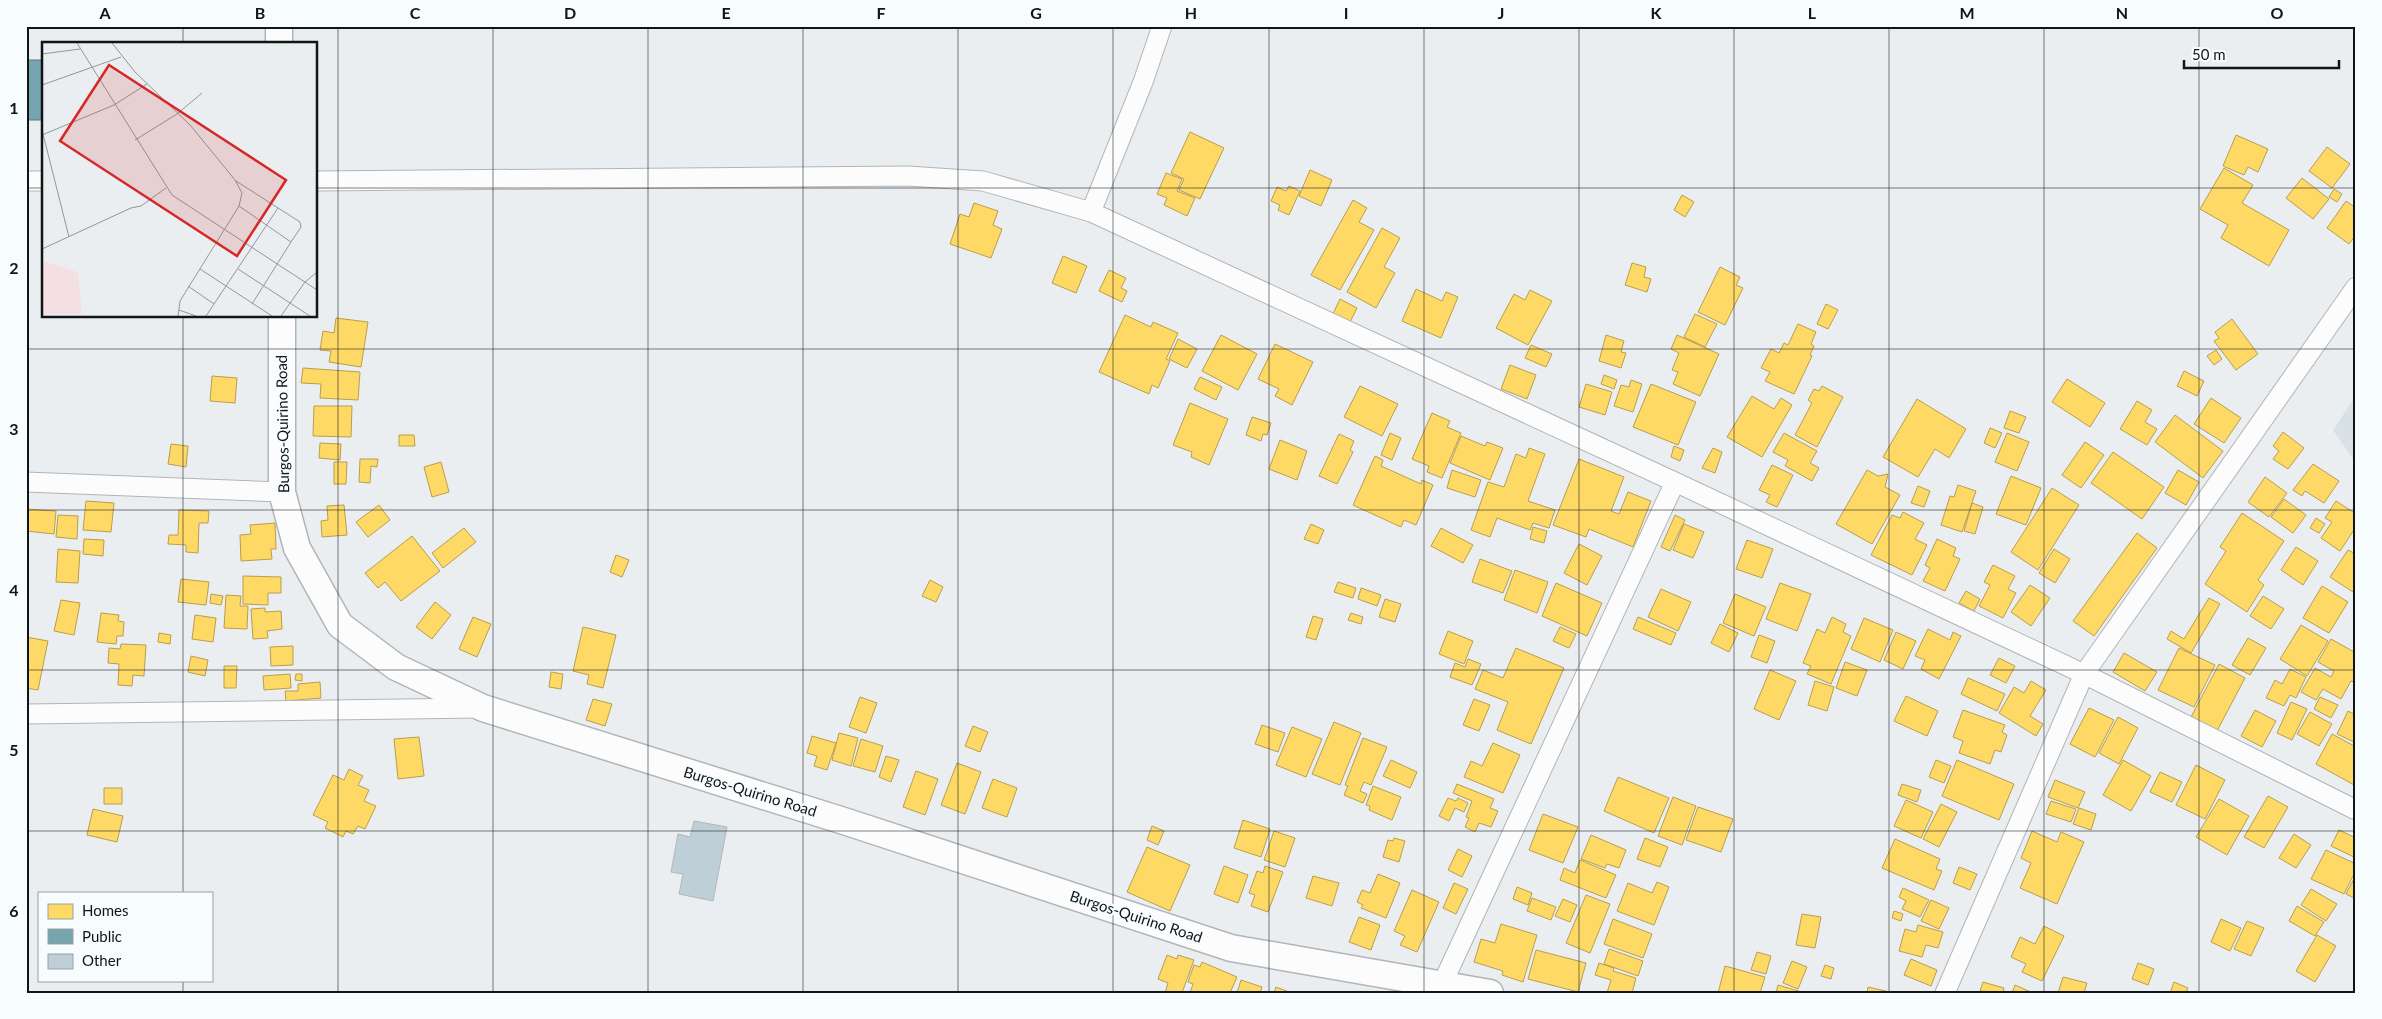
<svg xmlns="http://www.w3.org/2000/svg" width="2382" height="1019" font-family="Lato,sans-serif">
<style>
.built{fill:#d8e1e6}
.homes{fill:#ffd966;stroke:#b89e4e}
.public{fill:#76a5af;stroke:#587a81}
.building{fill:#bfcfd7;stroke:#b4b6b8}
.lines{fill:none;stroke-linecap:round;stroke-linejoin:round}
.street-casing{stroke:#b2b5b6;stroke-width:21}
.secondary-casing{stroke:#b2b5b6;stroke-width:29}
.street{stroke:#fcfcfd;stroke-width:19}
.secondary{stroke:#fcfcfd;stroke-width:26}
.grid{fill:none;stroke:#121516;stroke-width:1;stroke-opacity:0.55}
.labels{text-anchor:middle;stroke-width:5;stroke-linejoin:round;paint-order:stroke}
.street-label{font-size:15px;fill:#121516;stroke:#f7fcfe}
.inset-road{fill:none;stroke:#949799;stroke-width:1}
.view{fill:#d62828;fill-opacity:0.15;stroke:#d62828;stroke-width:2.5}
.inset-edge{fill:none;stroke:#121516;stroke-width:2.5}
.neatline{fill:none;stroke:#121516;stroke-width:2}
.grid-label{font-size:16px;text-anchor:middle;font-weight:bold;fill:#121516}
</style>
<rect width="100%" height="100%" fill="#eaeef0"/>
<path class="built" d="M2356,396v67l-23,-33z"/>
<path class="homes" d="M1190,132l34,16 -24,51 -21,-9 5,-11 -13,-6z
M2236,135l32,14 -10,23 -10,-5 -4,8 -21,-9z
M2327,147l23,17 -18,24 -23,-17z
M2224,168l29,17 -11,18 47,27 -20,36 -48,-28 7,-13 -28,-16z
M1310,170l22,10 -11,26 -22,-10z
M1166,173l16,6 -5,12 18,7 -8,18 -23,-11 3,-7 -10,-4z
M2302,178l27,21 -16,20 -27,-21z
M1289,186l11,5 -11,24 -11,-5 2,-5 -9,-4 6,-14 9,4z
M2334,189l8,5 -5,8 -8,-5z
M1682,195l12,7 -9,15 -11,-7z
M1353,200l14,8 -8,14 15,8 -34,60 -29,-15z
M2346,201l10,7v27l-7,9 -22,-16z
M974,203l24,8 -5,14 9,4 -11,29 -41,-14 10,-30 9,3z
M1382,228l18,10 -16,29 11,6 -19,35 -29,-16z
M1063,256l24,10 -11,27 -24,-10z
M1632,263l14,4 -2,10 7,2 -4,13 -22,-7z
M1720,267l20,10 -4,8 7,3 -18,37 -27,-13z
M1109,270l17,8 -5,10 6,3 -5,11 -23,-11z
M1416,289l26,12 4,-9 12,5 -17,41 -39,-17z
M1530,290l22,11 -24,44 -32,-17 18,-34 11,6z
M1340,299l17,9 -10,20 -17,-8z
M1826,304l12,6 -10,19 -11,-5z
M1695,314l22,10 -12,23 -21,-10z
M1125,315l26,12 2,-5 25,11 -12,26 4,2 -12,27 -6,-3 -3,9 -50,-22z
M336,318l32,4 -7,45 -32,-5 2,-11 -11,-1 3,-19 11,2z
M2232,319l26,35 -22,16 -22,-29 5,-3 -4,-6z
M1798,324l18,8 -5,12 3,2 -4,9 2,1 -18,38 -29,-13 5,-9 -9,-4 10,-19 8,4 5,-10 4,2z
M1221,335l36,19 -19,36 -36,-19z
M1606,335l18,6 -3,11 5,1 -5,15 -22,-7z
M1677,335l42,19 -19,42 -27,-12 5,-12 -6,-2 7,-17 -8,-4z
M1178,339l19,10 -10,19 -18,-9z
M1275,344l38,18 -21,43 -17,-9 4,-7 -21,-10z
M1531,345l21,9 -6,13 -21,-9z
M2216,350l6,9 -8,6 -7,-9z
M1510,365l26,10 -9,24 -26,-10z
M303,368l57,4 -2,28 -38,-2 1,-14 -20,-1z
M2184,371l20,10 -7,15 -20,-10z
M1604,375l13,5 -3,9 -13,-5z
M212,376l25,2 -2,25 -25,-2z
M1200,377l22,10 -6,13 -22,-11z
M2067,379l38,24 -15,24 -38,-25z
M1631,380l11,4 -9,28 -19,-6 7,-21 8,2z
M1586,384l26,8 -7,23 -26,-8z
M1651,384l45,18 -18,43 -45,-18z
M1360,386l38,18 -16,32 -38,-19z
M1822,386l21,11 -26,50 -22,-12 17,-32 -4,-3 6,-11 5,2z
M1752,396l22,13 7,-11 11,7 -30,52 -35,-20z
M2211,398l30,20 -17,25 -30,-19z
M1917,399l49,30 -17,29 -14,-9 -17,28 -35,-20z
M2137,401l15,9 -7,12 12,7 -10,16 -27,-16z
M1190,403l38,16 -19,46 -18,-8 1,-5 -19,-7z
M314,406h38l-1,31 -38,-1z
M2010,411l16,6 -7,16 -15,-5z
M1432,413l18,8 -3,6 14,6 -19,45 -15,-6 2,-6 -17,-7z
M2175,415l48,36 -20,27 -48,-36z
M1252,417l19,6 -4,12 -4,-1 -2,7 -15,-6z
M1990,428l12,5 -7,15 -11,-5z
M2283,432l21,16 -16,21 -15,-10 6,-8 -6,-5z
M1390,433l11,5 -9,22 -11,-5z
M1784,433l33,18 -7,12 9,5 -7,13 -27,-15 3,-6 -15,-8z
M2007,433l22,9 -12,29 -22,-9z
M1339,434l15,7 -4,9 3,2 -16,32 -18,-8z
M399,435h15l1,11h-16z
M1461,436l24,10 2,-4 16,6 -13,32 -40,-17z
M1280,440l27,11 -10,29 -28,-11z
M2085,442l19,13 -23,33 -19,-13z
M320,443l21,1 -1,16 -21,-2z
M171,444l17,2 -2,21 -18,-3z
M1674,446l10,4 -4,11 -9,-4z
M1529,448l16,6 -17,47 27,9 -6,18 -16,-5 -3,7 -33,-12 -7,19 -19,-7 17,-48 16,5 12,-33 10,4z
M1713,448l9,4 -7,21 -13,-5z
M2113,452l51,35 -22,32 -51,-36z
M1375,456l8,4 -2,6 40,18 1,-4 11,5 -17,40 -12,-5 -3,7 -48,-22z
M360,459h18l-1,8 -6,-1 -1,17 -11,-1z
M1579,459l45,18 -13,34 8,3 9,-22 23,9 -18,46 -44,-18 -3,8 -33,-12z
M334,462h13l-1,22h-12z
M441,462l8,30 -17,5 -8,-30z
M2313,464l26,17 -15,22 -19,-12 -3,5 -9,-6z
M1772,465l21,10 -16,32 -11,-5 4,-7 -11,-5z
M1452,470l29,10 -6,17 -28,-9z
M1867,470l11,6 10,-2 -3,13 15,8 -28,49 -36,-20z
M2178,470l21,12 -13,23 -21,-12z
M2011,476l30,12 -15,37 -30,-11z
M2265,477l22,16 -18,24 -21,-15z
M1958,485l18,6 -14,41 -21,-7 9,-29 4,1z
M1918,486l12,5 -6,16 -13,-4z
M2052,488l27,17 -41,65 -27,-18z
M2284,499l22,16 -13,18 -22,-16z
M86,501l28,2 -3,29 -28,-2z
M2336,501l20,13v13l-16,24 -19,-13 11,-16 -7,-4z
M1972,503l11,4 -8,27 -11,-3z
M344,505l3,30 -25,2 -1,-16 7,-1 -1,-14z
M379,505l11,15 -22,17 -12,-15z
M26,509l30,2 -2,23 -28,-3z
M179,510l30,1 -1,12h-9l-1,30 -12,-1v-7l-18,-1 1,-9h9z
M1903,512l21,11 -9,16 12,6 -15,30 -41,-20 21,-40 8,3z
M2242,513l42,28 -26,39 6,5 -17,27 -42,-28 21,-33 -6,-4z
M58,515l20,1 -1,23 -21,-2z
M1675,515l10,5 -15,31 -9,-4z
M2316,518l9,6 -6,9 -9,-5z
M275,523l1,26h-5l1,10 -31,2 -1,-26 11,-1 -1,-9z
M1311,524l13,6 -6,14 -14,-5z
M1684,524l20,8 -11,26 -20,-8z
M1533,527l14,4 -3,12 -14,-4z
M464,528l12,14 -33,26 -11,-15z
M1441,528l32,17 -10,18 -32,-17z
M2137,533l20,15 -63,88 -21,-15z
M412,536l28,35 -39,30 -16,-19 -7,6 -13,-15z
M84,539l20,1 -1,16 -20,-2z
M1937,539l19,9 -3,8 7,3 -15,32 -22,-10 7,-13 -5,-3z
M1747,540l26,9 -11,29 -26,-9z
M1579,544l23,12 -15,29 -23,-12z
M2296,547l22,14 -15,24 -22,-15z
M58,549l22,2 -2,32 -22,-1z
M2054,549l16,10 -15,24 -16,-10z
M2348,550l8,4v34l-3,4 -23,-15z
M616,555l13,5 -7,17 -12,-5z
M1480,559l32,12 -9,22 -31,-11z
M1993,565l22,11 -7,13 8,4 -13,25 -24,-12 11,-21 -6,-3z
M1515,570l33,12 -11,31 -33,-13z
M243,576l38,1v16h-13v12l-25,-1z
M181,579l28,3 -3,23 -28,-3z
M930,580l13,7 -7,15 -14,-6z
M1338,582l18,6 -3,10 -19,-6z
M1556,583l46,20 -15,33 -45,-20z
M1780,583l31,11 -14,37 -31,-12z
M2030,585l20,13 -19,28 -20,-14z
M2322,586l26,16 -19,31 -26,-15z
M1361,588l20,7 -4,11 -19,-7z
M1661,589l30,13 -13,29 -30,-14z
M1966,591l14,8 -6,12 -15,-8z
M211,594l12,2 -2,9 -11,-2z
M1735,594l31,13 -12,29 -31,-13z
M226,595l15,1 -1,10h8l-1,23 -23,-1z
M2263,596l21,13 -13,20 -21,-13z
M2209,598l11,6 -29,49 -24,-14 4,-8 13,8z
M1385,599l16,5 -6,18 -16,-5z
M61,600l19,3 -6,32 -20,-4z
M435,602l16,13 -19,24 -16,-12z
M265,608v4l16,-1 1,18 -15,2 1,7 -15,1 -2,-30z
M101,613l18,2 -1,6 6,1 -1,14h-6l-1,8 -19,-2z
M1351,613l12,4 -2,7 -13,-4z
M195,615l21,3 -3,24 -21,-3z
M1313,616l10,3 -7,21 -10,-3z
M473,617l18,7 -14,33 -18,-8z
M1638,617l38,16 -5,12 -38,-16z
M1832,617l14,7 -3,8 8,4 -20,48 -24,-10 4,-8 -8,-3 14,-34 8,4z
M1864,618l29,12 -13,32 -29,-13z
M1720,624l18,9 -9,19 -18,-9z
M2301,625l27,16 -21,35 -27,-17z
M583,627l33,8 -13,53 -16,-4 2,-9 -16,-4z
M1560,627l16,7 -7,14 -16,-7z
M1928,629l22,11 3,-8 8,4 -22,43 -18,-10 4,-9 -10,-4z
M1448,631l25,10 -9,23 -25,-10z
M1896,632l20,9 -13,28 -19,-9z
M159,633l12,2 -1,9 -12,-2z
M1759,635l16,6 -8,22 -16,-6z
M26,637l22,4 -10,49 -12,-2z
M2248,638l18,10 -16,27 -18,-10z
M2331,639l25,14v30l-5,-2 -10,18 -18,-10 -7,11 -15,-8 14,-24 16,9 3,-6 -16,-9z
M121,644l25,1 -2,31 -11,-1 -1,11 -14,-1 1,-21 -11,-1 1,-15 11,1z
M293,646v19l-22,1 -1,-19z
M1516,648l48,20 -33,76 -34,-14 11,-28 -33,-13 8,-19 20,8z
M2179,648l36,17 -21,42 -36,-17z
M2124,653l33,19 -12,19 -32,-19z
M191,656l17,4 -3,16 -17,-4z
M1999,658l16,8 -9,17 -16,-8z
M1468,659l13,5 -9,21 -22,-8 5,-14 10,4z
M1845,662l22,8 -10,26 -21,-8z
M2219,664l26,14 -28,53 -26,-14z
M224,666h13l-1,22h-12z
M2290,669l16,8 -10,21 -6,-3 -6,11 -18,-8 9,-18 7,4z
M1770,670l26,11 -17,39 -25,-11z
M551,672l12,2 -2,15 -12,-2z
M290,674l1,14 -27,2 -1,-14z
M296,674h6v7l-7,-1z
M1968,678l37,16 -8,17 -36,-17z
M1815,681l19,6 -7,24 -19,-6z
M2031,681l15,9 -16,26 13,8 -7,12 -37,-23 15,-26 10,6z
M320,682l1,16 -35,3 -1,-10h13v-7z
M1906,696l32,15 -11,25 -33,-15z
M860,697l17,6 -11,30 -17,-6z
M2320,697l18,8 -7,13 -17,-9z
M593,699l19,5 -7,22 -19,-6z
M1474,699l16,6 -11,26 -16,-6z
M2291,702l16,7 -15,31 -15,-7z
M2089,708l25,12 -19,37 -25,-13z
M1963,710l42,15 -3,7 5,3 -6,17 -6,-2 -5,14 -31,-11 4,-12 -10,-4z
M2255,710l21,11 -14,26 -21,-11z
M2348,711l8,4v28l-19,-9z
M2310,712l22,12 -13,22 -22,-12z
M2118,717l20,11 -19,36 -20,-11z
M1334,722l27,11 -21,52 -28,-11z
M1262,725l23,8 -7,19 -23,-8z
M973,726l15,6 -8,20 -15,-6z
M1292,727l30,12 -16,38 -30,-12z
M839,733l19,5 -7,28 -19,-6z
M2332,734l24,13v39l-40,-22z
M812,736l24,7 -9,27 -13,-4 3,-10 -10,-3z
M419,737l5,39 -26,3 -4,-40z
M1363,738l24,9 -16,38 -7,-3 -4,9 7,3 -4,9 -19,-8 4,-9 -3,-1z
M861,739l22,7 -8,26 -22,-6z
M1493,743l27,12 -17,38 -39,-16 7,-16 11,5z
M886,756l13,4 -8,22 -12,-5z
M1391,760l26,12 -7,16 -27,-12z
M1936,760l15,6 -7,17 -15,-6z
M1957,760l57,24 -15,36 -57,-24z
M2123,760l28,16 -20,35 -28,-16z
M957,763l24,9 -16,42 -24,-9z
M2196,765l29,15 -20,39 -29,-14z
M349,769l14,7 -5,9 11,5 -5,11 12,5 -11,23 -7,-3 -5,8 -7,-3 -3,6 -18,-9 3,-6 -15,-7 20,-40 11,5z
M916,771l22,8 -13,36 -22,-8z
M2160,772l22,10 -10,20 -22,-10z
M1618,777l51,21 -15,35 -50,-22z
M993,779l24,9 -10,29 -25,-9z
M2055,780l30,12 -7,16 -30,-11z
M1457,784l37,15 -4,9 8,3 -7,16 -12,-4 -4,9 -10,-5 4,-9 -3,-1 6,-16 -19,-8z
M1902,784l19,6 -4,12 -19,-7z
M1373,786l28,11 -9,23 -23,-10 1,-4 -4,-1z
M104,788h18v16h-18z
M2268,796l20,11 -24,41 -20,-11z
M1673,797l23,9 -14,39 -24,-9z
M1448,798l8,3 2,-3 10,5 -4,9 -9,-4 -6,13 -10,-5z
M2219,799l30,17 -22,39 -31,-18z
M1906,800l27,12 -12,26 -27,-12z
M2051,801l25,8 -5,13 -25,-8z
M1941,804l16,8 -18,35 -16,-8z
M1698,807l35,12 -12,33 -35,-12z
M2079,808l17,6 -5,16 -18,-6z
M93,809l30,7 -6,26 -30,-7z
M1543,814l35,13 -15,36 -34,-13z
M1243,820l27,9 -9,28 -27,-9z
M1152,826l12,5 -6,14 -11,-5z
M2339,830l17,8v20l-25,-12z
M1274,831l21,7 -10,29 -21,-7z
M2032,831l25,11 4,-10 23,10 -27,62 -37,-16 11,-25 -10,-5z
M2294,834l17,11 -15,23 -17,-10z
M1591,835l35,15 -7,18 -12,-4 -2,4 -24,-9z
M1394,838l11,3 -6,21 -16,-5 5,-17 5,1z
M1645,838l23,9 -8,20 -23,-8z
M1895,839l45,20 -4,10 6,2 -8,19 -52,-22z
M1147,847l43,18 -20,46 -43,-19z
M1458,849l14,7 -10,21 -14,-7z
M2326,850l30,14v6l-12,24 -33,-15z
M1580,860l36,15 -10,23 -46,-18 4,-12 11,5z
M1224,866l24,9 -10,28 -24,-9z
M1265,866l18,6 -15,40 -17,-6 4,-11 -6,-2 8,-22 6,2z
M1959,867l18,7 -7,16 -17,-7z
M1378,874l22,9 -14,35 -25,-10 2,-3 -6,-3 5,-12 8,3z
M2356,875v24l-10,-5z
M1313,876l26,7 -7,23 -26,-8z
M1657,882l12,5 -15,38 -37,-14 11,-28 24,10z
M1454,883l14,6 -12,25 -13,-6z
M1517,887l15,6 -4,12 -15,-6z
M1903,888l26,12 -9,17 -18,-8 4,-8 -7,-4z
M2311,889l26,15 -11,17 -25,-16z
M1412,890l27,12 -22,50 -17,-7 5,-9 -11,-5z
M1586,895l24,9 -20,49 -24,-10z
M1532,898l24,9 -5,13 -24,-9z
M1563,899l14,6 -7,17 -15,-6z
M1931,900l18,8 -10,21 -18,-8z
M2297,906l27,16 -9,14 -26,-15z
M1894,911l9,3 -2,7 -9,-3z
M1802,914l19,3 -6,31 -19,-3z
M1359,917l21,8 -9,25 -22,-8z
M1613,919l39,15 -9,24 -39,-14z
M2221,919l20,9 -11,23 -19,-9z
M2247,921l17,7 -13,28 -17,-7z
M1501,924l36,11 -14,47 -21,-7 1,-4 -29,-9 7,-23 14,4z
M1918,925l25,7 -5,16 -12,-3 -4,12 -23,-6 6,-22 11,3z
M2044,926l20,10 -22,45 -20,-9 4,-8 -15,-7 9,-20 15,7z
M2317,935l19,11 -21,36 -19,-11z
M1609,949l34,12 -5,15 -34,-12z
M1536,950l50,13 -8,29 -50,-13z
M1757,952l14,4 -5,18 -15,-4z
M1167,955l10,4 1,-4 16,5 -12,33h-17l3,-10 -10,-4z
M1911,959l26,11 -6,16 -27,-11z
M1792,961l15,6 -9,22 -15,-6z
M1202,962l35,15 -7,16h-40l3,-9 -5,-2 6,-17 6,2z
M1599,963l15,5 -1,3 23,7 -4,15h-25l4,-13 -16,-5z
M2138,963l16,6 -6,16 -16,-6z
M1825,965l9,3 -3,11 -10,-3z
M1725,966l40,11 -5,16h-42z
M2063,977l24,6 -3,10h-26z
M1241,980l21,7 -2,6h-23z
M1983,982l21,6 -1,5 -23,-2z
M2174,982l14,6 -2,5h-16z
M1778,985l24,7v1h-26z
M2015,985l18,8h-21z
M1276,987l16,6h-18z
M1868,987l22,5v1h-23z"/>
<path class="public" d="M26,60h18v60h-18z"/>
<path class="building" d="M694,821l33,6 -14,74 -34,-7 4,-20 -12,-2 7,-38 12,3z"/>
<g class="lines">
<defs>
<path id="street" d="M26,181h18
M316,181l592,-5 75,5 108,31 584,270 409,192 272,136
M1091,212l52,-130 19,-56
M26,482l256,10
M26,714l453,-6
M1438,993l237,-511
M1945,993l139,-319 272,-387"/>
<path id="secondary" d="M279,26v18
M282,316v176l15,56 43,77 56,42 87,41 364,114 384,126 259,45"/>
</defs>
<use href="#street" class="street-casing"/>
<use href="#secondary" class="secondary-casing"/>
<use href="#street" class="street"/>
<use href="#secondary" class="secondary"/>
</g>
<path class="grid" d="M183,26v18M338,26v967M493,26v967M648,26v967M803,26v967M958,26v967M1113,26v967M1269,26v967M1424,26v967M1579,26v967M1734,26v967M1889,26v967M2044,26v967M2199,26v967M26,188h18M316,188h2040M183,316v577M26,349h2330M26,510h2330M26,670h2330M26,831h2330M183,980v13"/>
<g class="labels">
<g class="street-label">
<text transform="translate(283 424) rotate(-91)" y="5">Burgos-Quirino Road</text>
<text transform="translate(750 792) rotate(17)" y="5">Burgos-Quirino Road</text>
<text transform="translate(1136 917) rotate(18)" y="5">Burgos-Quirino Road</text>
</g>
</g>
<g transform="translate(42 42)">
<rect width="275" height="275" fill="#eaeef0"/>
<path d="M0,219l36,11 4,42h-40z" fill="#f4e0e2"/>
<path class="inset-road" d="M35,1l95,152 145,95M70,1l23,29 56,54 44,54 7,13 -3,13 -59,95 -2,15M0,12l38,-5M0,43l79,-28M0,88l27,107M0,93l72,-30 33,-21M93,98l42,-26 25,-21M194,139l64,41 1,5 -10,15M197,164l52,36 -39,62M0,207l89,-41 10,-2 25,-18M158,227l72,47M196,227l72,47M146,244l26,18M137,268l17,6M164,274l72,-108M239,274l24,-34 12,-10"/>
<path class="view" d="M67,23l177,115 -49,76 -177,-115z"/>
<rect width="275" height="275" class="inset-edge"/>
</g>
<rect width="2382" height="1019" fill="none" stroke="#f7fcfe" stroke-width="55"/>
<rect x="38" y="892" width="175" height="90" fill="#f7fcfe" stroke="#9ba0a1"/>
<rect x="48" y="904" width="25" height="15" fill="#ffd966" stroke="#9ba0a1"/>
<text x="82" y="916" font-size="15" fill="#121516">Homes</text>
<rect x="48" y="929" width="25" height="15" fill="#76a5af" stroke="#9ba0a1"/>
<text x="82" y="942" font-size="15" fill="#121516">Public</text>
<rect x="48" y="954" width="25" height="15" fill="#bfcfd7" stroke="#9ba0a1"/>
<text x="82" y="966" font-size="15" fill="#121516">Other</text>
<path d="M2184 60v8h155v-8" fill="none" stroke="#121516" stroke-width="2.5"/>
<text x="2192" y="60" font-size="15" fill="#121516" stroke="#f7fcfe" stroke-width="4" paint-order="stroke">50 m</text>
<rect x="28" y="28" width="2326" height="964" class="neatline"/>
<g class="grid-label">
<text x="105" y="19">A</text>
<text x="260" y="19">B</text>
<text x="415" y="19">C</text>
<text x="570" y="19">D</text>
<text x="726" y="19">E</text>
<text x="881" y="19">F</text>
<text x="1036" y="19">G</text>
<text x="1191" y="19">H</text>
<text x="1346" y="19">I</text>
<text x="1501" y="19">J</text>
<text x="1656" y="19">K</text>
<text x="1812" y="19">L</text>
<text x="1967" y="19">M</text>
<text x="2122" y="19">N</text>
<text x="2277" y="19">O</text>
<text x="14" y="114">1</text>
<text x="14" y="274">2</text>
<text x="14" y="435">3</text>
<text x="14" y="596">4</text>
<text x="14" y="756">5</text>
<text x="14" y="917">6</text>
</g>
</svg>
